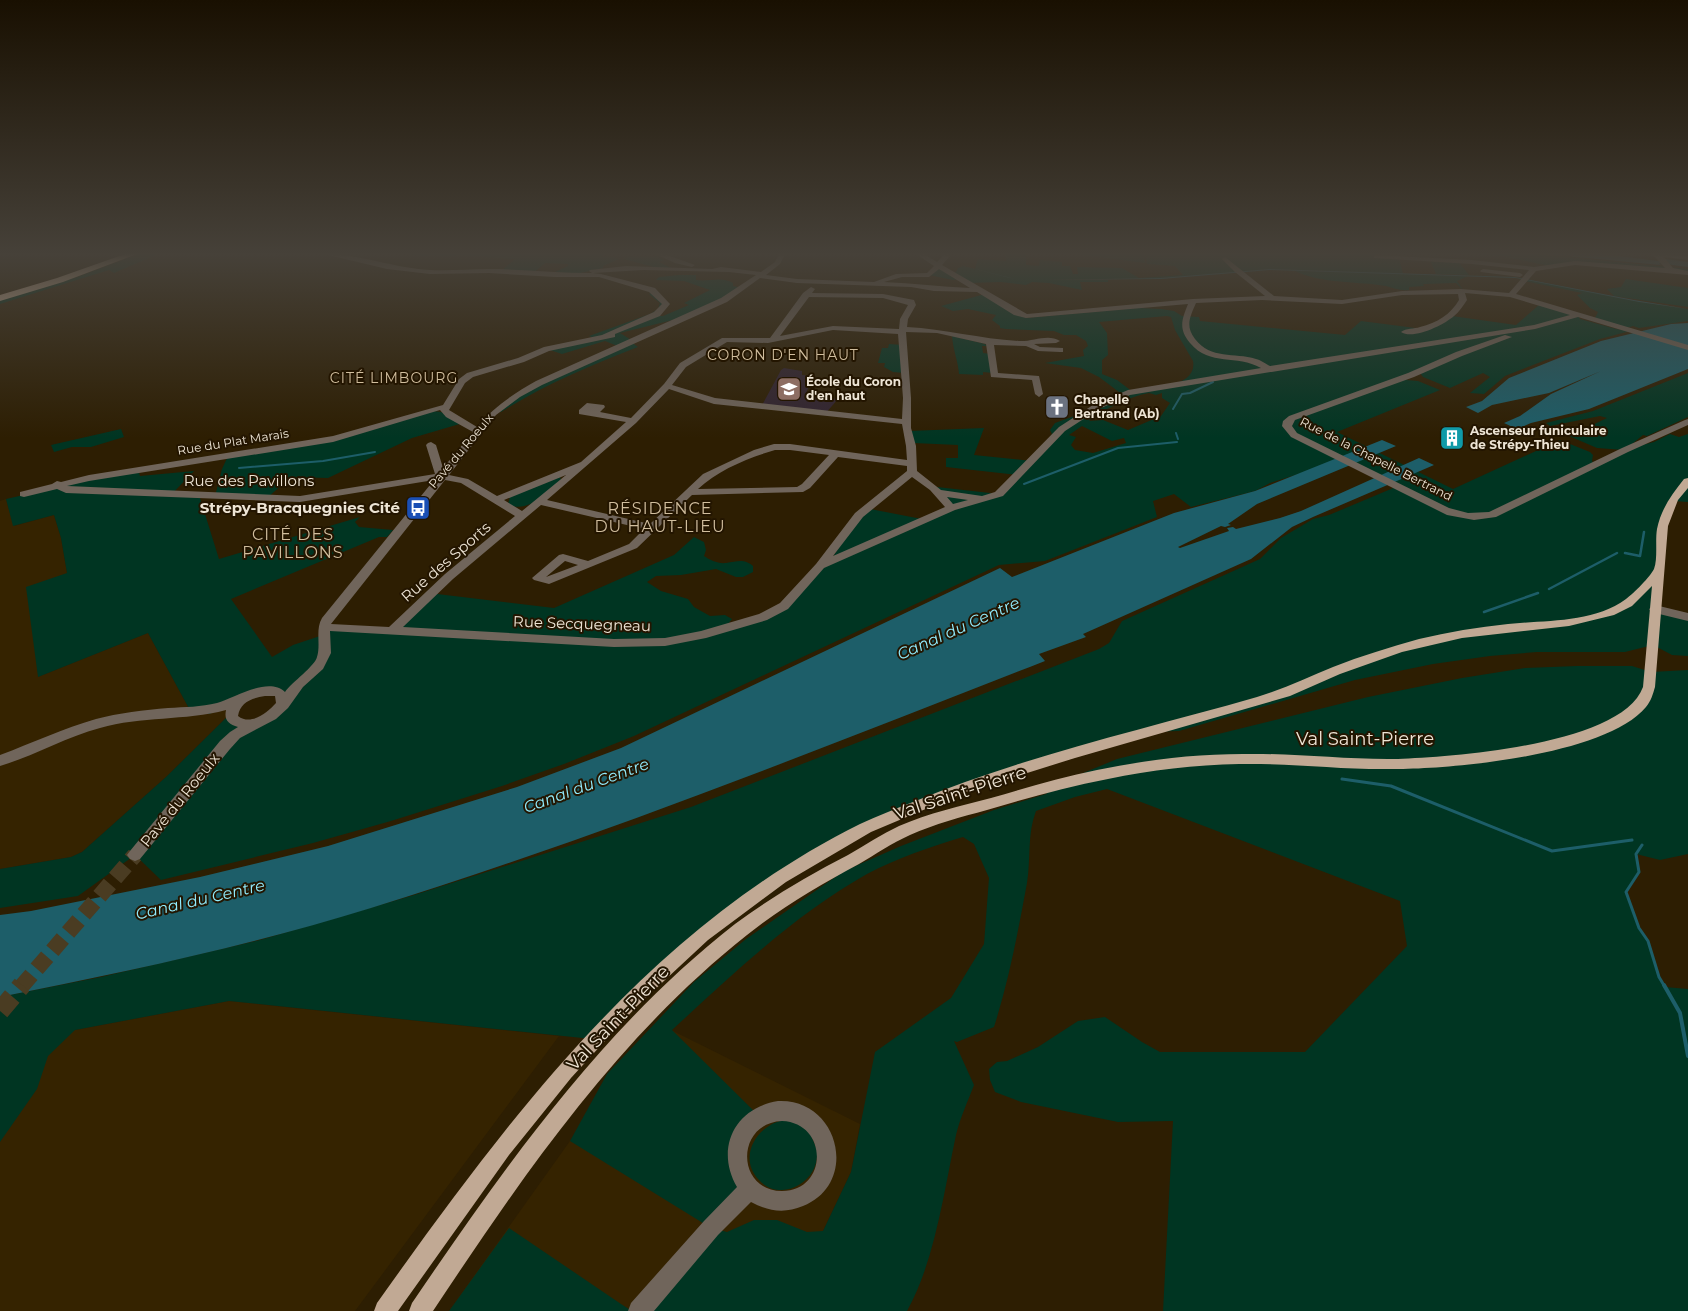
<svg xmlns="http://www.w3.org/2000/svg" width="1688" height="1311" font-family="Montserrat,sans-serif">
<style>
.built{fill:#352300}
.education{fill:#31232f}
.green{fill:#003522;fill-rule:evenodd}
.water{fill:#1d5e69}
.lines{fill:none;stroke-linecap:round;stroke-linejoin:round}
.stream-far3{stroke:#1d5e69;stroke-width:2}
.stream-far2{stroke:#1d5e69;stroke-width:2.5}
.stream-far1{stroke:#1d5e69;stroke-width:3}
.stream{stroke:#1d5e69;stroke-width:4}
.minor-tunnel-far1{stroke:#4a3c22;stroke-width:16;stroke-dasharray:16 8;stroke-linecap:butt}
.minor-tunnel{stroke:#4a3c22;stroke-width:19;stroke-dasharray:19 10;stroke-linecap:butt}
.minor{fill:#70655b;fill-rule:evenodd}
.major{fill:#c1a994;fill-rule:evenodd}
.highway{fill:#e1c4aa;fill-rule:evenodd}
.labels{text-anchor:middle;stroke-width:4;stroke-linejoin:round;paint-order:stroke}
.far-poi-label{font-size:12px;font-weight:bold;fill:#eee5d5;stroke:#231500;text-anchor:start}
.far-street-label{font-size:12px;fill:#eee5d5;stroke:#231500}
.far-neighbourhood-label{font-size:14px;letter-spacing:1px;fill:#d1be9e;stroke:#231500}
.street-label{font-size:15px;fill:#eee5d5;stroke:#231500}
.poi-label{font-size:15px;font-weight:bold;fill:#eee5d5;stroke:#231500;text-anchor:end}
.neighbourhood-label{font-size:16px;letter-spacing:1px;fill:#d1be9e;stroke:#231500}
.water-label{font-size:16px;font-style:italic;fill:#92edfe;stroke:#231500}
.near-street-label{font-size:18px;fill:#eee5d5;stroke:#231500}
</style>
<rect width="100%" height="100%" fill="#2d1e02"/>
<path class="built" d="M6,499l8,27 40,-11 7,23 6,35 -29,104 110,-44 44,81 43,-9 -4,8 -65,64 -84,75 -11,5 -71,12v-368z
M229,1001l330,35 -204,275h-355v-273l75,-8z
M671,1030l189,94 -9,48 -28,59 -6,80h-368l121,-170z"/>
<path class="education" d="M784,368l18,3v4l12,1 -9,19 33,4 -13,15 -64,-7 20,-37z"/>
<path class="green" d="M139,254h19l-44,19 -5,-3 -109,34v-5l77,-22z
M409,254h194v3l10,-1 6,3 -16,7v2l-27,6 -21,-2 13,-6v-2l-23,-1 -13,11 -31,-3 14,-12 -59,-4 -3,2 -23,-2 -3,2z
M1006,254h20v11l13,1 1,-6 22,2v4h8l3,8h5l-1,-7 45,1 17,10 44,-3 -8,-9 -28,-2 -2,-10h230l1,3 23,1 4,16 65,2 -11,5 6,9 -7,-7 -33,1 1,2 -15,1v3c-9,1 -15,-2 -23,-4 -29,-5 -64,-2 -91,-15l63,1 -89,-3 -109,9 -114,2h62v2h-28l2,8 -33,-7 -17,-1 -6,3 -25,-3 -34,1 -7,-4 -7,1 -24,-5 10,-9 11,7 6,-1 2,-4 5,-2 12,3 3,-10 28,2z
M1076,254h68l1,9z
M1477,254h58l153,15v4l-113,-10 -25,3 -44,-9z
M629,256c10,0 18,2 27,0l8,4 -5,2 12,6h-14l-33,-9z
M1430,260l28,1 11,14 -33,-1z
M679,275h17v5c14,2 25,-4 37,3v3l9,2 -57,29 -65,16 13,8 -2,1 7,5c-47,18 -94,38 -137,65l-6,-1 14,-11 111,-53 -15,-6 -43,13 -15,-5 47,-11 -5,-2 61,-22 8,-5 2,-6 -11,-9 6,-2 10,11 -6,13h4l26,-11 -5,-2 26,-13 -26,-9 -28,-1 3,-3z
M1526,279l113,23 49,7v12l-49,7 -6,-2 -6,2 -32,-10 3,-6 -8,-4 -13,-13 5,-2 -58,-12z
M1626,279l62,9v19l-74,-11 -7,-7 14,-2z
M985,294l41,24 111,-10 24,1 13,2 8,5 17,1 1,4 145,14 16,-14 62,8 29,-13 64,9 24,-21 38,11 2,4 36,10 14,2 -30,8 -95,37 -21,18 -14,-1 20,-16 -7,-4 -33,15 -27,-11 -3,-4 -14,7 12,1 22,9 -103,42 116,57 107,-49 30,12 3,3 -1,6 3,4 29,-15 -27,-2 -28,-12 38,-18 -7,-2 -50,10 -4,-3 47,-12 95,-38v44l-41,19 -4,-1 -17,14 28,-7 16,-8 9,3 9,-3v68l-15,-1 -4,6 -14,101 33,9v39l-16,-1 -19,-10 -28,7h-88l-47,4 -57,8 -78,16 -176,51 -34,1 -223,71 -158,85 -172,151 -363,-38 -154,29 -27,26 -11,33 -37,53v-145l101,-20 159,-37 151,-44 280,-89 408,-158 10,-6 13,-22 138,-62 21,-21 32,-19 16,-4 69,-29 -53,-27 -75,24 -15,8 -64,16 -17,-13 -21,7 4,16 -112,44 -46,4 -365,171 -70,28 -62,22 -111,35 -78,22 -152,37 -26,-25 -57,41 -78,12v-39l71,-12 11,-5 84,-75 65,-64 15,11 37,-19 -12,-14 -62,23h-17l-44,-81 -110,44 -12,-90 41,-14 -6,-35 -7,-23 -41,11 -7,-27 132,-30 2,7 54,-5 -23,24 29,3 19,61 141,-42 -5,5 4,5 34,3 -6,7h-8l-148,62 41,58 21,-12 30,-10 1,-8 67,4 38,-38 125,15 120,-53 20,-18 10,5 2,8 -2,6c6,4 14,8 22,7 11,-1 17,-5 27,3v6l-10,5h-7l-20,-8 -35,6 -25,1 -9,6 14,9 27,8 6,8 16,9 15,-1 7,4 -4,5 43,-10 61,-56 33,-50 62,12 24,-12 -14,-21 62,7 19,-19 -72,-8v-9h12v-13l-45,-2 -4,-12 75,-3 -10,27 58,6 20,-27 -2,-4 5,-7 22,-8 4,1 42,-21 -24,-18 -18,-9 -36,-5 39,-7 -1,-6 5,-4 -2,-5 -10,-6h-12l-10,-4 -48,-2 -6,-1v-2l-8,-6 4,-5 -28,-6 -15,2 -12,-5zM1167,316l4,1 4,13 18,31c5,26 -43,28 -60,31l-16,-12 -15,-6v-14l6,-5 -1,-22 -8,-11zM1149,393l7,2 6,-2v5l8,5 -9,13 -33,14 -25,-10 -14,1c17,-13 39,-24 60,-28zM1082,426l30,15 12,-3 2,5 -33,10 -18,-3 -4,-5 5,-8 -7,-2z
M952,336l33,8 2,2h-5l1,7 8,1 2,19 -10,-1v3l-24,-1c-1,-13 -6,-24 -7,-38z
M889,344l14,1 2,28 -12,-1 -9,-5 1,-4h-7l4,-15h6z
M433,411l8,1 22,11 -51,15 -84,40 -37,-1 -24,21 -52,-2 7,-27 6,-13 77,-12z
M121,429l3,8 -33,10h-19l-18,5 -3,-7z
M560,477l1,3c-14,11 -33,35 -53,24l2,-7z
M1577,666h55l19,6 37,-2v184l-28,6 -24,-6 3,18 -13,20 13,36 9,13 11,36 6,10 23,2v322h-525l10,-190 -55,1 -97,-20 -26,-10 -5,-12 -1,-11 8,-7 10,-1 31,-14 40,-26 27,-4 37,25 18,10h145l102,-106 -7,-45 -293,-112 -32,8 -39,14c-9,23 -5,48 -9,72 -9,49 -18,97 -33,144l-37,15 -3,-1 20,44c-6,16 -14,33 -18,50 -12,56 -21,126 -49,176h-268l72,-83 -141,-87 37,-67 87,-92 52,-43 98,-68 57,-25 93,-36 52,-16 13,-11 58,-24 251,-62 94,-19 63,-10zM963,837l11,7 15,34 -5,66 -33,54 -76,54 -24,120 -28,59 -16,1 -30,-12h-23l-27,12 -15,-4 37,-39 -9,-44 20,-28 -88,-87c61,-56 122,-115 195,-156 30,-16 63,-27 96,-37z
M784,1120c13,1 25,7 29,20 2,5 5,10 4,15 0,28 -37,48 -58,25 -22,-23 -2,-55 25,-60z
M509,1228l112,76 11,7h-183z"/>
<path class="water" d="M1545,254h58l63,8 -1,-3 23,3v5l-29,-4 2,2z
M948,262l63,16 32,2 117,-2 109,-9 246,8 119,23 54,9 -49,-7 -123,-24 -246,-8 -109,9 -117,1 -34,-2z
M1688,323v46l-99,40 -58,14 -14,6 -13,-6 16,-7 31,-22 50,-23 -52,22 -57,12 -14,8 -12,-6 16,-6 27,-23 92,-37 70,-17z
M1382,440l14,6 -139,58 -29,20 3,1 -6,2 -4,-1 -43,21 2,1 49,-17 -2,-3 6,-1 3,2 44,-11 21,-7 118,-53 15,7 -121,52 -21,10 -41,32 -168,75 3,3 -47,17 6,7c-223,87 -445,176 -674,247 -122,38 -247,64 -371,89v-82l31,-4 169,-34 128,-31 189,-59 104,-39 379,-180 12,9 162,-64 81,-22z"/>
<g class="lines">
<path class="stream-far3" d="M1173,409l9,-15 8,-1 23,-11
M1176,433l2,6
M239,468l84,-7 52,-9
M1024,484l94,-36 59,-6"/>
<path class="stream-far2" d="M1625,553l15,3 4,-24
M1549,589l68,-36
M1484,612l54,-19"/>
<path class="stream-far1" d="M1342,779l49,7 161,65 80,-11
M1642,845l-6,9 3,18 -13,20 13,36 9,13 11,36 6,10"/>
<path class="stream" d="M1664,985l16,28 8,43"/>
<path class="minor-tunnel-far1" d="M21,987l114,-132"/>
<path class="minor-tunnel" d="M0,1011l22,-26"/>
<path class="minor" d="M324,254c36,0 70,14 106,16 19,1 39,-1 58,-1 35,0 69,4 104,4l-3,-2 1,-1 36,-4 86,3 9,-2 40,5 14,-10 4,-8h6l-5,10 -14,11 31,4 77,3 22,-8 31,-1 7,-7 -18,-12h8l13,8 8,-8h7l-10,11 85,49 166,-15 72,-3 -30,-24 -13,-13 3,-2 49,39 68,4 60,-9 59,-2 48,4 20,-23 -57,-6 -98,-6v-2l2,-1 96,5 62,7 41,-6 90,7 -13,-14 36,2v4l-24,-3 9,11 15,3v4l-113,-10 -39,6 -20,23 172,51v5l-110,-33 -43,12 -405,66 -31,14 -34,22 -62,65 -48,14 -131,58 -36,41 -21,11 -61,18 -41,8 -51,1 -284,-16 1,22 -8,16 -20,18 -15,21 -12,11 -36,19 -10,11 -90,110 -5,2 -5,-2 -3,-4 3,-4 90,-110 10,-9 8,-5c-10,-3 -14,-7 -12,-17 -41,11 -85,6 -126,18 -34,9 -66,28 -100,38v-11c32,-12 64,-27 96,-36 22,-6 49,-9 72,-11 17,-1 33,-1 49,-5 18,-5 51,-27 68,-11 7,-10 30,-26 32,-35 4,-13 -2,-27 5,-39l112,-138 -134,22 -234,-9 -9,-4 -33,8 -4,-1v-4l32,-8 5,-3 4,1 28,-7 244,-39 110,-31 16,-26 8,-6 51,-15 26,-11 58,-12 52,-23 8,-8 -13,-12 -50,-15h-44l-66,-4 -59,1 -43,-5zM939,269l31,19c-29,-1 -57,-5 -86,-6l18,-5h27zM643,270l86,2 27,3 -35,23 -185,83c-23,13 -42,26 -59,46l-28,-17 16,-27 8,-6 51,-15 25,-11 66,-14v-3l45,-18 10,-12 -15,-16 -54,-14 -8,-1zM760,278l37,5 114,4 23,4 43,1 37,23 12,3 162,-14c-6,15 -10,25 2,39 20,24 47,11 71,25l-133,22 -35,15 -34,22 -64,65 -13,4 -41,-6 -24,-19 -1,-25 -5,-18v-30l-5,-66 31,1 49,11 5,33 41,3 3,14 4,3 4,-3 -4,-18 -41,-3 -4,-28 32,1 12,5 22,1h3v-4l-23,-1 -6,-3 22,-1 4,-2c-12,-8 -28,1 -41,0 -38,-2 -74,-12 -112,-14l1,-8 8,-14 -2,-5 -31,-6 -71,-1 3,-4 -4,-2 -8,6 -33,45h-48l-42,25 -16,21 -33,34 -31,-6 5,-5 -1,-2 -17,-2 -8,7v4l47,8 -45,40 -84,34 -29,-17 -19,-4 47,-60 24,-18 22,-12 185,-83zM1465,293l45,4 60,18 -36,10 -264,41c-4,-2 -9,-6 -14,-7 -22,-7 -45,1 -61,-20 -10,-13 -5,-22 1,-36l66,-3 80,4 60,-9 56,-1 1,6c-8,14 -22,23 -39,27 -6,2 -14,1 -19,5 12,8 43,-7 53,-16 5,-4 9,-10 13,-16zM809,297l74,1 25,7 -8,14 -1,10 -66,-3 -53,10zM833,330l65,4 5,64 -1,21 -187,-21 -43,-13 14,-18 41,-25 41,1zM669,389l45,15 188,20 4,22 1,14 -117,-16h-16l-20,6 -51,24 -53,50 -103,-24 89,-77zM440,410l6,7 27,15 -30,36 -7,-23 -5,-3 -3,1 -2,2 9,29 -135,22 -233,-10 22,-5 244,-39zM775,450h15l39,5 -27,29 -5,3 -99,2c20,-19 50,-31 77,-39zM838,457l69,9v5l-52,42 -39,51 -36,39 -21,11 -58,17 -36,7 -51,1 -211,-12 50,-48 88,-74 103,24 -15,15 -41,17 -25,-7 -4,1 -27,23 2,2 15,4 88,-36 55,-53 111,-3 7,-4zM566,475l-44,36 -18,-11zM912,477l18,13 15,17 -112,49 30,-39zM445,480l16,3 54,33 -70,58 -56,53 -58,-3zM947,497l21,3 -15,4zM565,561l13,4 -32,12zM265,696h10l1,7c-9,10 -25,23 -38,13 2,-14 14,-18 27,-20z
M655,254h9l31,11 -3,2 -17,-4z
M1483,269l37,4 3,2 -3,2 -39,-5 -1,-1z
M1505,335l7,2 -50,19 -48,21 -119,43 -3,6 5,7 152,75 19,5 21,-1 133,-64 63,-28 3,-1v6l-60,27 -132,65 -22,3 -27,-5 -156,-78 -9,-11 1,-5 6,-5 119,-43 48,-21z
M1655,605l33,8v8l-37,-9 -2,-3z
M778,1101c61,-3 82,82 25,105 -19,8 -35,5 -52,-4l-33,33 -64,76h-26l3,-8 73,-82 33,-34c-22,-38 -3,-79 41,-86zM782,1121c47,2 46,70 0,70 -46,0 -47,-68 0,-70z"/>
<path class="major" d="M1688,478v10l-10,12 -10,26 -13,161c-2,7 -4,14 -9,20 -40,48 -192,62 -252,62 -52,1 -103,-6 -155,-5 -44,1 -88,6 -131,15 -41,8 -81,19 -121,31 -26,7 -52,14 -77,25 -18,8 -34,19 -51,29 -39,21 -77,43 -112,71 -130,103 -223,239 -314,376h-24l3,-8c94,-138 190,-275 323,-379 35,-26 74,-49 113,-69 17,-10 34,-21 51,-29 30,-13 61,-20 92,-28 35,-10 70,-21 106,-28 49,-10 97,-16 146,-16 52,-1 103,6 155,5 54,-2 224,-14 245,-72l9,-101 -20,20 -18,9 -45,11 -107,12 -60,14 -62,22 -50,22 -215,62 -109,34 -95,40 -85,50 -78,58 -71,66 -66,72 -62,77 -111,156h-24l3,-8c133,-187 272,-374 483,-479 17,-8 35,-15 53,-22 111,-46 229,-72 344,-105 27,-8 51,-20 76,-30 28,-11 57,-20 86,-28 29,-7 59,-12 89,-15 39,-4 85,-1 118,-25 8,-6 24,-22 28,-30 4,-11 1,-28 3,-40 4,-20 15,-35 27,-50z"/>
<path class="highway" d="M125,254h12l-74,28 -63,19v-6l57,-17z"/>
</g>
<linearGradient id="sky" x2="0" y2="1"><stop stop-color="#191001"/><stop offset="0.58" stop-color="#464139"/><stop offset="1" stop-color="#464139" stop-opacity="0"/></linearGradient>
<rect width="1688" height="438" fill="url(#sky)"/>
<defs>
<symbol id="school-square" viewBox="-11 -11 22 22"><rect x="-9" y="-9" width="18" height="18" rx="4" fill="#8d6e63" stroke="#231500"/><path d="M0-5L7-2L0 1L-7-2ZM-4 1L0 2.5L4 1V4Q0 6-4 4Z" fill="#fff"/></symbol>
<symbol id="church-square" viewBox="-11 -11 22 22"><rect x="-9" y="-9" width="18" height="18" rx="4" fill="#6b7280" stroke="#231500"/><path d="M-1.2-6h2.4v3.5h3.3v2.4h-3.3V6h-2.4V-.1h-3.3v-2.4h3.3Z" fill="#fff"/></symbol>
<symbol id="building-square" viewBox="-11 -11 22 22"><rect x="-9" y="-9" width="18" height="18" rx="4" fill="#0f9aa8" stroke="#231500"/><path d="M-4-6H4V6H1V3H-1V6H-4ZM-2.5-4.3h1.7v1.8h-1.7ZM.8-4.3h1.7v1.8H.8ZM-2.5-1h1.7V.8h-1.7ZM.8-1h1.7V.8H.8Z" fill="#fff"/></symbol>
<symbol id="bus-square" viewBox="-11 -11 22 22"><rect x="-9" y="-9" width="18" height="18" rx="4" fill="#1a4fb4" stroke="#231500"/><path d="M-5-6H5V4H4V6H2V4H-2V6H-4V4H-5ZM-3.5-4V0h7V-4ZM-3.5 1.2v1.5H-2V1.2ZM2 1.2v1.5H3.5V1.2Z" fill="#fff"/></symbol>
</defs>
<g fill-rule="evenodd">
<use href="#school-square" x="775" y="375" width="28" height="28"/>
<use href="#church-square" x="1043" y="393" width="28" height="28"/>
<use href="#building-square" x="1438" y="424" width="28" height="28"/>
<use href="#bus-square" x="404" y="494" width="28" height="28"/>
</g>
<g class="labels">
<g class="far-poi-label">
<text x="806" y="386">École du Coron<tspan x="806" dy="14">d'en haut</tspan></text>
<text x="1074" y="404">Chapelle<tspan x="1074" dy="14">Bertrand (Ab)</tspan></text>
<text x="1470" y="435">Ascenseur funiculaire<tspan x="1470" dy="14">de Strépy-Thieu</tspan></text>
</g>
<g class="far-street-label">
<text transform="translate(233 442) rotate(-9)" y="4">Rue du Plat Marais</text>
<text transform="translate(461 451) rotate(-50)" y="4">Pavé du Roeulx</text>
<text transform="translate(1376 459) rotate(27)" y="4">Rue de la Chapelle Bertrand</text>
</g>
<g class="far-neighbourhood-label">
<text x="783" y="360">CORON D'EN HAUT</text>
<text x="394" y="383">CITÉ LIMBOURG</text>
</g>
<g class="street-label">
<text x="249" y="486">Rue des Pavillons</text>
<text transform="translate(446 562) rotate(-41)" y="5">Rue des Sports</text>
<text transform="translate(582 624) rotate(2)" y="5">Rue Secquegneau</text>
<text transform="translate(180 800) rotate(-51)" y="5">Pavé du Roeulx</text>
</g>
<g class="poi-label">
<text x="400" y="513">Strépy-Bracquegnies Cité</text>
</g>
<g class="neighbourhood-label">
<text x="660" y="514">RÉSIDENCE<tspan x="660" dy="18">DU HAUT-LIEU</tspan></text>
<text x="293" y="540">CITÉ DES<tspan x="293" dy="18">PAVILLONS</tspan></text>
</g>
<g class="water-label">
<text transform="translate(958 628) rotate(-24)" y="6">Canal du Centre</text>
<text transform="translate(586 785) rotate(-20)" y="6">Canal du Centre</text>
<text transform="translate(200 899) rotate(-13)" y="6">Canal du Centre</text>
</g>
<g class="near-street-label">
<text x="1365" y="745">Val Saint-Pierre</text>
<text transform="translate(960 793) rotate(-18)" y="6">Val Saint-Pierre</text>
<text transform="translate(618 1018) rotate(-46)" y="6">Val Saint-Pierre</text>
</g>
</g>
</svg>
